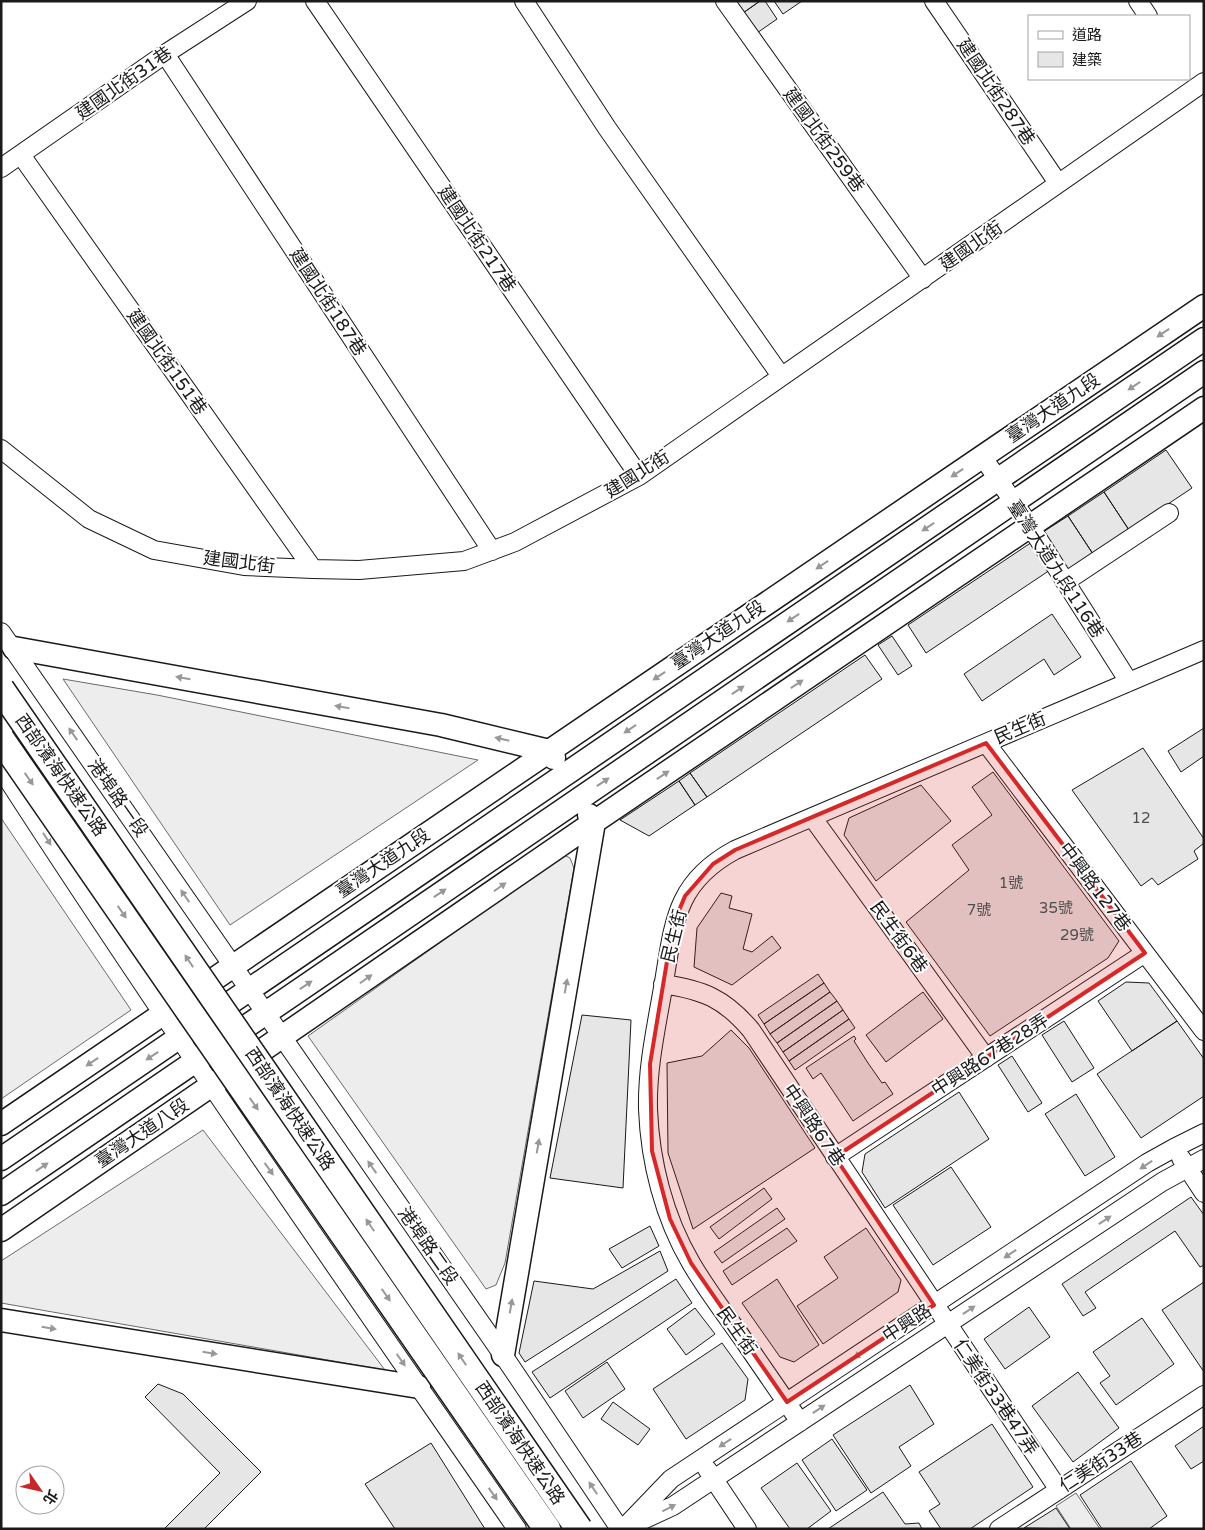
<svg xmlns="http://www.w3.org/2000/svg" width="1205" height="1530" font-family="'Varela Round','Noto Sans TC',sans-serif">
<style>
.built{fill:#ededed;stroke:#6a6a6a}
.building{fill:#e6e6e6;stroke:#1a1a1a}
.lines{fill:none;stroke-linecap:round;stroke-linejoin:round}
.minor-casing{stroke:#1a1a1a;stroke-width:20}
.major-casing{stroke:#1a1a1a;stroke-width:25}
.minor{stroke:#fff;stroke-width:18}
.major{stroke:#fff;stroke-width:22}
.highway-bridge-casing{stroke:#1a1a1a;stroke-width:29;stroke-linecap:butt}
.highway-bridge{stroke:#fff;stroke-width:26}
.oneway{fill:#989898}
.marked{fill:#d62828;fill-opacity:0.2;stroke:#d62828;stroke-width:4;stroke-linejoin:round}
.labels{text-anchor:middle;stroke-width:4;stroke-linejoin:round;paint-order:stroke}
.number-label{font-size:15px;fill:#4d4d4d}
.street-label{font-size:18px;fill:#1a1a1a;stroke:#fff}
</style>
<rect width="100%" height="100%" fill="#fff"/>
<path class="built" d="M63,679l94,16 321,65 -248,165z
M1,818l130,192 -130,89z
M564,855l6,3 4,10 -69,395 -9,22 -10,4 -178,-253z
M203,1130l182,240 -384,-67v-42z
M1076,1493l24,36h-29l-15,-23z"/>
<path class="building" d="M735,1h25l-17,12z
M760,1h5l12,18 -20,14 -14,-20z
M774,1h28l-19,13z
M1166,450l26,38 -63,42 -25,-38z
M1104,492l25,38 -36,24 -25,-38z
M1068,516l25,38 -24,17 -26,-39z
M1035,540l18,28 -127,85 -18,-28z
M1052,614l29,43 -27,18 -10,-16 -62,42 -18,-27z
M892,636l20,30 -14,9 -20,-30z
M865,655l17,24 -175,118 -17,-24z
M1204,728v28l-23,16 -13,-21z
M1143,748l61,91v4l-10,8 4,8 -40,26 -6,-7 -11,8 -69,-96z
M993,772l126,169 -11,17 -118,78 -84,-114 63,-52 -17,-25 40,-30 -20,-28z
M690,773l17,24 -12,8 -16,-24z
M679,781l16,24 -46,31 -29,-16z
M921,785l30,36 -75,60 -32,-46 5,-17z
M721,893l11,3 -3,12 23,6 -9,35 9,3 20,-16 9,12 -49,37 -38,-18 3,-39z
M818,974l6,9 -60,41 -6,-9z
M1126,982l23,1 28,38 -45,30 -34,-50z
M824,983l6,9 -60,42 -6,-10z
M830,992l7,9 -60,42 -7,-9z
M923,992l20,27 -57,43 -20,-27z
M837,1001l6,9 -60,42 -6,-9z
M843,1010l6,9 -60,42 -6,-9z
M582,1015l49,5 -8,168 -73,-10z
M849,1019l6,9 -60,42 -6,-9z
M1064,1021l30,47 -22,14 -30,-47z
M1177,1021l27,38v37l-63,42 -44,-64z
M731,1030l18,18 66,100 -122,81 -25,-76 -1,-90 35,-7z
M854,1036l2,3 -2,2 14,22 14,20 3,-1 8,12 -40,27 -32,-48 -8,6 -7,-11z
M1012,1056l30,47 -14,9 -30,-47z
M959,1092l30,47 -104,69 -23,-36 3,-18z
M1076,1094l39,63 -30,19 -40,-62z
M951,1167l40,60 -58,38 -40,-60z
M764,1188l8,11 -53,40 -9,-12z
M1191,1197l13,18v50l-4,2 -25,-36 -90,61 11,16 -13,8 -21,-32z
M777,1208l8,11 -63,44 -8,-11z
M650,1226l9,20 -37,22 -13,-19z
M787,1228l10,13 -65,44 -9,-14z
M866,1228l35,52 -3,12 -75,52 -26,-38 41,-28 -14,-21z
M660,1251l8,20 -143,91 -6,-9 15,-72 59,8z
M676,1279l16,24 -142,95 -18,-26z
M777,1279l42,66 -25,17 -14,-5 -38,-54z
M1204,1282v90l-42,-62z
M1029,1307l21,30 -45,32 -21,-30z
M695,1308l20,26 -29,21 -19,-26z
M1142,1318l32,46 -58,41 -16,-22 10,-7 -17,-24z
M722,1343l26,36 -3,21 -59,39 -33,-50z
M607,1362l18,27 -42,29 -18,-27z
M1078,1372l41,56 -46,34 -41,-56z
M158,1384l25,10 78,78 -57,57h-40l56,-56 -75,-76z
M910,1385l24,39 -35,23 12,19 -40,27 -38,-58z
M613,1402l37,27 -12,16 -37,-26z
M992,1424l41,63 -63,42h-29l-12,-18 11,-7 -21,-32z
M1204,1426v35l-13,8 -16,-23z
M832,1439l35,51 -31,21 -34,-51z
M431,1443l54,86h-90l-30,-45z
M1131,1461l36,55 -18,13h-47l-22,-34z
M797,1463l34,48 -24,18h-17l-29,-41z
M883,1492l22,32 14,-1 3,6h-94z
M1056,1508l14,21 -46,-1z"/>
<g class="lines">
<defs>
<path id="minor" d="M315,1l324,475
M524,1l83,127 174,248
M725,1l198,278
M934,1l124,182
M1138,1l10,15
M165,54l327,497
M21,155l292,414
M1,168l164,-114 82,-53
M1,449l88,70 65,31 90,16 69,3 46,1 105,-9 51,-19 124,-66 565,-394
M982,456l48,70 99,156
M1065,582l104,-69
M1,632l502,723 117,174
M986,743l218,288
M1,769c166,257 342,508 516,760
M812,817l174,241
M663,984c40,6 61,14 88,46l308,460
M835,1157l310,-204
M1181,1158l23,35
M800,1422c-21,-30 -41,-60 -62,-90 -16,-22 -33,-45 -47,-69 -27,-46 -41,-101 -43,-154 -1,-43 9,-85 16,-127 10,-61 12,-100 71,-132l469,-200
M707,1469l40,60
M632,1525l41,-19 489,-324 42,-23
M623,1529l48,-50 476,-316 27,-15 30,-15
M999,1529l205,-134"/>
<path id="major" d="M14,648l427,77 108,26 5,7
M1,1124l1203,-818
M1,1159l1203,-820
M1,1194l1203,-822
M1,1230l593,-408 610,-414
M1,1320l418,67
M503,1355l91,-533 -5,-7"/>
</defs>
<use href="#minor" class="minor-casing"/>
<use href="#major" class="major-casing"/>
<use href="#minor" class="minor"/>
<use href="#major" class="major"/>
<defs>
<path id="highway-bridge" d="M1,689l578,840
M1,739l546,790"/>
</defs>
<use href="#highway-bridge" class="highway-bridge-casing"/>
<use href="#highway-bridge" class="highway-bridge"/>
</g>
<defs><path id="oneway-solid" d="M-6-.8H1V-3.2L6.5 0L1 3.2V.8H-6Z" transform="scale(1.25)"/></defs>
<g class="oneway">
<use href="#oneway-solid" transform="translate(1163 333) rotate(146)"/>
<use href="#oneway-solid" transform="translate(1134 386) rotate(146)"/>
<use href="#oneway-solid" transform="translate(957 473) rotate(146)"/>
<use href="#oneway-solid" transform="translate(928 527) rotate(146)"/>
<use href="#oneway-solid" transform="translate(822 565) rotate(146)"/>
<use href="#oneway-solid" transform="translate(793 618) rotate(146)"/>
<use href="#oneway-solid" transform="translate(659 676) rotate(146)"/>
<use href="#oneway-solid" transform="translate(183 678) rotate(-170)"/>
<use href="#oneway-solid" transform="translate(797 684) rotate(-34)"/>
<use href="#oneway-solid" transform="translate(738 690) rotate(-34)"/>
<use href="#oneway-solid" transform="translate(342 707) rotate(-170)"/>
<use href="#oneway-solid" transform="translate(630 729) rotate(146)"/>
<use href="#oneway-solid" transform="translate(73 734) rotate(-125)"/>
<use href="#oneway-solid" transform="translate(502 739) rotate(-167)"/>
<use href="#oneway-solid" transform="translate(663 775) rotate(-34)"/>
<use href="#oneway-solid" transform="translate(29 779) rotate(55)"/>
<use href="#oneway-solid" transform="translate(603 782) rotate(-34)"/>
<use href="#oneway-solid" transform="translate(47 839) rotate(57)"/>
<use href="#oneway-solid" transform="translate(500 887) rotate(-35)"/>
<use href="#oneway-solid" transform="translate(440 893) rotate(-34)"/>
<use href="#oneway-solid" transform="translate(185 896) rotate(-125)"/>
<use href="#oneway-solid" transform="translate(122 912) rotate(55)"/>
<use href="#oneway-solid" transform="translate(189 961) rotate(-124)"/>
<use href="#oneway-solid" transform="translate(366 979) rotate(-35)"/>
<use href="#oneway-solid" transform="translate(306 985) rotate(-34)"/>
<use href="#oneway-solid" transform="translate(566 986) rotate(-80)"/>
<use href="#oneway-solid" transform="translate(152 1056) rotate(146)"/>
<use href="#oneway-solid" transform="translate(92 1062) rotate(146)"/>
<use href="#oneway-solid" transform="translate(254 1104) rotate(55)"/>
<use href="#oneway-solid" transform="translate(538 1146) rotate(-80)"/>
<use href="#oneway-solid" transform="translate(1146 1165) rotate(147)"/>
<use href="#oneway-solid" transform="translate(42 1167) rotate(-34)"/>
<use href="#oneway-solid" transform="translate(372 1167) rotate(-125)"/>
<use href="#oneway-solid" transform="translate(269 1169) rotate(55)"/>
<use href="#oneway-solid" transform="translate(1105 1220) rotate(-34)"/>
<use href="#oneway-solid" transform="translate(370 1225) rotate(-124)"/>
<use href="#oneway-solid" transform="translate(1010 1254) rotate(146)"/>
<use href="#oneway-solid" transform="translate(386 1295) rotate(55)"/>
<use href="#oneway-solid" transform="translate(511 1306) rotate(-80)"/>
<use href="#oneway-solid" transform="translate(969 1310) rotate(-34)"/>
<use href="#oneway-solid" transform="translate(49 1328) rotate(9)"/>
<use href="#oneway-solid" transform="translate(210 1353) rotate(9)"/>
<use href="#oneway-solid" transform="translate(860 1354) rotate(147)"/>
<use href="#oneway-solid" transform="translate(462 1359) rotate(-124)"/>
<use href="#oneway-solid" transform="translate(401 1360) rotate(55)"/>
<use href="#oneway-solid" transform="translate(819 1409) rotate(-34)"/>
<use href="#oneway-solid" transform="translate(725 1443) rotate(146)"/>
<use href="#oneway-solid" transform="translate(593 1488) rotate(-124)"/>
<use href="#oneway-solid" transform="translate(493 1494) rotate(55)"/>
<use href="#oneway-solid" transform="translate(669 1508) rotate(-27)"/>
</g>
<path class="marked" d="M986,743l159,210 -310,204 99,148 -147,97 -96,-139 -21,-44 -18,-68 -2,-87 23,-139 12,-29 28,-32 22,-14z"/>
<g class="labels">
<g class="number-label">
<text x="1141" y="823">12</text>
<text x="1011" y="888">1號</text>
<text x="1056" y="913">35號</text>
<text x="979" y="915">7號</text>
<text x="1077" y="940">29號</text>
</g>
<g class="street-label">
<text transform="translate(124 83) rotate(-35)" y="6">建國北街31巷</text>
<text transform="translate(996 92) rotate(56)" y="6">建國北街287巷</text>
<text transform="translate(824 140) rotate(54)" y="6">建國北街259巷</text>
<text transform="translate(477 239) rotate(56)" y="6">建國北街217巷</text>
<text transform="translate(971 246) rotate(-35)" y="6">建國北街</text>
<text transform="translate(328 302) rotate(57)" y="6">建國北街187巷</text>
<text transform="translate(167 362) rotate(55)" y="6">建國北街151巷</text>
<text transform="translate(1053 408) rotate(-34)" y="6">臺灣大道九段</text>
<text transform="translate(637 474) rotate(-32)" y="6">建國北街</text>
<text transform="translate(239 562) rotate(7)" y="6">建國北街</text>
<text transform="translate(1056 569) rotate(57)" y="6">臺灣大道九段116巷</text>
<text transform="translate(718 635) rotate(-34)" y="6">臺灣大道九段</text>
<text transform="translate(1020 728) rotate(-23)" y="6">民生街</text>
<text transform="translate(61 775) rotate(55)" y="6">西部濱海快速公路</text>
<text transform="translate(118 798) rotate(55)" y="6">港埠路一段</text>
<text transform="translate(383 863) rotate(-34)" y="6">臺灣大道九段</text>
<text transform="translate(1095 887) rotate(53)" y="6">中興路127巷</text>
<text transform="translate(674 936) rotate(-76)" y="6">民生街</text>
<text transform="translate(899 937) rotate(54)" y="6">民生街6巷</text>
<text transform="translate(990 1055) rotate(-33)" y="6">中興路67巷28弄</text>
<text transform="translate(290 1109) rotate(56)" y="6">西部濱海快速公路</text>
<text transform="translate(814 1125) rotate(56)" y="6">中興路67巷</text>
<text transform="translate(142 1133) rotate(-34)" y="6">臺灣大道八段</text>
<text transform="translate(428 1246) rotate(55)" y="6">港埠路二段</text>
<text transform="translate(907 1323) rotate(-33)" y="6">中興路</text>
<text transform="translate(737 1331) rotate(55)" y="6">民生街</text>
<text transform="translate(996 1397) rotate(56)" y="6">仁美街33巷47弄</text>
<text transform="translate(520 1443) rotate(56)" y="6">西部濱海快速公路</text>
<text transform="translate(1101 1462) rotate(-33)" y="6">仁美街33巷</text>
</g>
</g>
<rect width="1205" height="1530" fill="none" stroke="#1a1a1a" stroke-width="5"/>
<rect x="1028" y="15" width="162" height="65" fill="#ffffff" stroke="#a3a3a3"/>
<rect x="1038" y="31" width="25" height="8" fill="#ffffff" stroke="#a3a3a3"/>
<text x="1072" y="40" font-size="15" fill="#1a1a1a">道路</text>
<rect x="1038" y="52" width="25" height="15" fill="#e6e6e6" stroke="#a3a3a3"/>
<text x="1072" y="65" font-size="15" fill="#1a1a1a">建築</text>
<g transform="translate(40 1490) rotate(124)"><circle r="24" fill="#ffffff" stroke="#a3a3a3"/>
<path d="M0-4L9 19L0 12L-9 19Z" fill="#c62828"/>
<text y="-8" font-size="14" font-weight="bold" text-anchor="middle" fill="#1a1a1a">北</text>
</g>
</svg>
